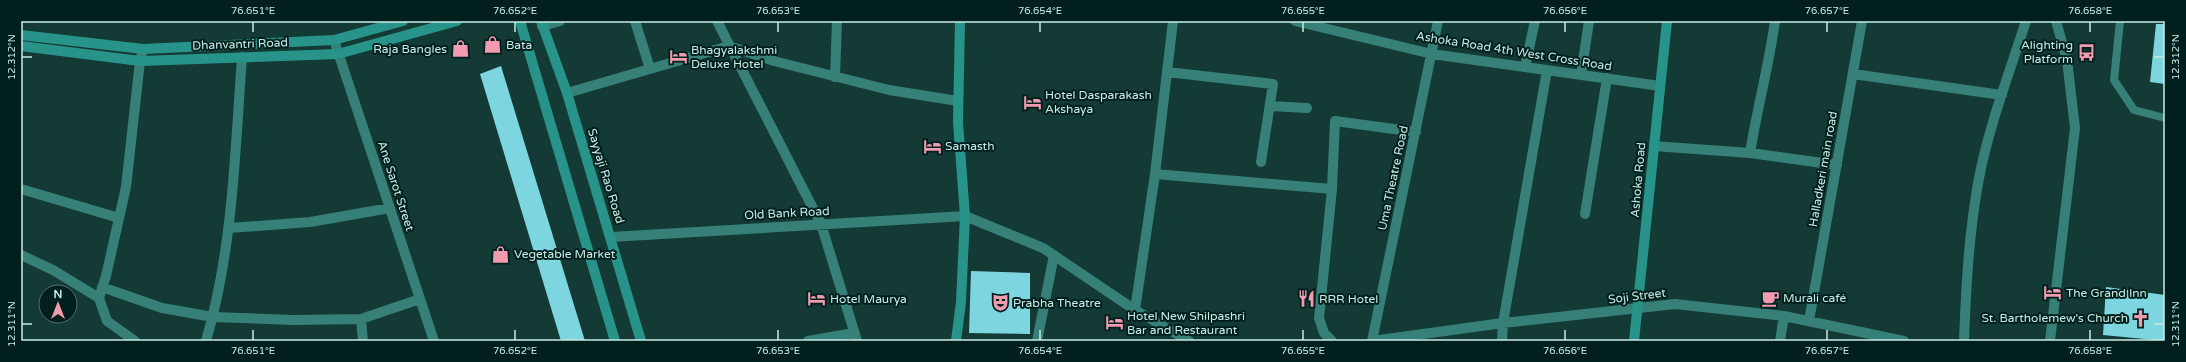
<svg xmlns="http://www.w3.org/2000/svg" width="2186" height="362" font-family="'Varela Round',sans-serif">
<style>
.building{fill:#7dd6df}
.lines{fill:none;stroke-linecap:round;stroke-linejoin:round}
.lane{stroke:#368077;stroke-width:8}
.street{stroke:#368077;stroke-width:10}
.secondary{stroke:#289489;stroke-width:10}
.ticks{fill:none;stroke:#c8ebe5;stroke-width:1.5}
.labels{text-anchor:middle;stroke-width:4;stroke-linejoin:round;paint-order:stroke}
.street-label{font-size:12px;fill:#c8ebe5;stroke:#01201d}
.poi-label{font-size:12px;fill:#c8ebe5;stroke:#01201d;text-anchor:start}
.neatline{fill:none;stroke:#c8ebe5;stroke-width:1.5}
.ticks-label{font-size:10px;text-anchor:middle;fill:#c8ebe5}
</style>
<rect width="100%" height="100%" fill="#133a35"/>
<path class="building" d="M2156,24h9v60l-15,-2z
M501,66l84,275h-24l-81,-267z
M971,271l59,2v61l-61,-1z
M2106,287l59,8v46l-62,-6z"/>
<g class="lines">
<path class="lane" d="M2120,21l-6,59 20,30 31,8"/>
<path class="street" d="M635,21l15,48
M717,21l104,203 36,117
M1295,21l137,33 228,32
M542,26l18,-5
M334,40l100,301
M1525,67l10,-46
M1167,72l106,12 -12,78
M1853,74l149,21
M1581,75l8,-54
M835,77l2,-56
M567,93l162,-47 45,15 115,29 69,11
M1270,106l37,2
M1654,146l96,7 87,12
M1750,153c7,-44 19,-88 25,-132
M1155,174l177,15
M21,189l98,29
M1585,214l22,-136
M229,228l81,-6 80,-14
M611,237l354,-21 78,32 92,62 54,31
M21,255l32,15 46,28 8,23 28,20
M102,287l60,21 51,9 80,3 68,-1 59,-20
M99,298l7,-22 20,-89 14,-126 3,-12
M1135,310l20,-136 18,-153
M361,319l2,22
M1809,321l53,-300
M206,341c27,-92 29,-189 36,-284
M808,341l46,-8
M1037,341l17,-86
M1332,341l-8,-8 -5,-15 13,-129 3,-68 81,11
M1372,341l131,-18 172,-19 109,12 120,25
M1372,341l66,-320
M1502,341l1,-18 44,-253
M1780,341l4,-25
M1964,341c2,-54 5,-110 15,-163 10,-52 31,-107 47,-157
M2050,341l25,-213 -8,-68 -11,-39"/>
<path class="secondary" d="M520,21l95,320
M541,21l26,72 74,248
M21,35l122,14 191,-9 69,-19
M21,46l119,15 198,-7 119,-33
M956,341l5,-39 4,-86 -7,-94 2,-101
M1634,341l33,-320"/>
</g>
<path class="ticks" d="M253,22v10M515,22v10M778,22v10M1040,22v10M1303,22v10M1565,22v10M1827,22v10M2090,22v10M22,57h10M2154,57h10M22,324h10M2154,324h10M253,330v10M515,330v10M778,330v10M1040,330v10M1303,330v10M1565,330v10M1827,330v10M2090,330v10"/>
<defs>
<symbol id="shop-bare" viewBox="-9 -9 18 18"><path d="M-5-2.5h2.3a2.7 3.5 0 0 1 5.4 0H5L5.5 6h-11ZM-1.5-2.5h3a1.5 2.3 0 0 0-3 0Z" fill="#f29aaf" stroke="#01201d" stroke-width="2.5" paint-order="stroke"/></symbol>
<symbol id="bus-bare" viewBox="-9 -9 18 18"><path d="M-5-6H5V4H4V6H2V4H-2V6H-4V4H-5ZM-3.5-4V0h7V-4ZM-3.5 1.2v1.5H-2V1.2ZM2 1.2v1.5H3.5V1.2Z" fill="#f29aaf" stroke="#01201d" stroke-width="2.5" paint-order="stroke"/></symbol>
<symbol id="hotel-bare" viewBox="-9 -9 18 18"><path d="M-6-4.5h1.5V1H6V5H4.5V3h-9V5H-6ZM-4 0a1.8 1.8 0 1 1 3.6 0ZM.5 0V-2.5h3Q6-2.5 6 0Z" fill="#f29aaf" stroke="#01201d" stroke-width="2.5" paint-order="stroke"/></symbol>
<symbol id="cafe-bare" viewBox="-9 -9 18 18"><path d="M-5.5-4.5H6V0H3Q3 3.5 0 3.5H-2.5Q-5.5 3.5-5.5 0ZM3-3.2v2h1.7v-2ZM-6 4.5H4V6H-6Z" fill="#f29aaf" stroke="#01201d" stroke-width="2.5" paint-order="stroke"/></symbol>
<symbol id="restaurant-bare" viewBox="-9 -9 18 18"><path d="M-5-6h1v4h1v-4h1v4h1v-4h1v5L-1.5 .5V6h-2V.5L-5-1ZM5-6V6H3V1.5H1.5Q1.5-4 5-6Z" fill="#f29aaf" stroke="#01201d" stroke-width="2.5" paint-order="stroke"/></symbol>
<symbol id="theatre-bare" viewBox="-9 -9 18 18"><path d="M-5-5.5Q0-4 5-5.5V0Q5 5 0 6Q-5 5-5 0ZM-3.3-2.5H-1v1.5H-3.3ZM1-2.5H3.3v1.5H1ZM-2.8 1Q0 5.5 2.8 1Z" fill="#f29aaf" stroke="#01201d" stroke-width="2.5" paint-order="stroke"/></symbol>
<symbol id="church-bare" viewBox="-9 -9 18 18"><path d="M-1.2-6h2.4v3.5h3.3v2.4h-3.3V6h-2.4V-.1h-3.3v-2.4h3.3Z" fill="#f29aaf" stroke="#01201d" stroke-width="2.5" paint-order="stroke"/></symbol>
</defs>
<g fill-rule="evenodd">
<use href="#shop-bare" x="480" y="32" width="25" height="25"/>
<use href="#shop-bare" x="448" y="36" width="25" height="25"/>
<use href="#bus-bare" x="2074" y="40" width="25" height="25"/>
<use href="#hotel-bare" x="666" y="44" width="25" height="25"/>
<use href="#hotel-bare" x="1020" y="90" width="25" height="25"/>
<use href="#hotel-bare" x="920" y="134" width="25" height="25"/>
<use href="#shop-bare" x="488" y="242" width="25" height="25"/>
<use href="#hotel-bare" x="2040" y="280" width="25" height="25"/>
<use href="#cafe-bare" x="1758" y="286" width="25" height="25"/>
<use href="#hotel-bare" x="804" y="286" width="25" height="25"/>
<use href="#restaurant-bare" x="1294" y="286" width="25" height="25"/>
<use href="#theatre-bare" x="988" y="290" width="25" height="25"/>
<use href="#church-bare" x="2128" y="306" width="25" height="25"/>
<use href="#hotel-bare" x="1102" y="310" width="25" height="25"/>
</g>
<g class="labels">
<g class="street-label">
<text transform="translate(240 44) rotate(-2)" y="4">Dhanvantri Road</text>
<text transform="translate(1514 51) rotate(9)" y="4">Ashoka Road 4th West Cross Road</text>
<text transform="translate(1823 169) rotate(-80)" y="4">Halladkeri main road</text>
<text transform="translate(606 176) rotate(73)" y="4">Sayyaji Rao Road</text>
<text transform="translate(1393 178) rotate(-78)" y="4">Uma Theatre Road</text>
<text transform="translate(1638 180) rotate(-85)" y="4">Ashoka Road</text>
<text transform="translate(396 186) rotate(72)" y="4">Ane Sarot Street</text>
<text transform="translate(787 213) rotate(-3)" y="4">Old Bank Road</text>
<text transform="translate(1637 296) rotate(-7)" y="4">Soji Street</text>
</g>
<g class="poi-label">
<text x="506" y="49">Bata</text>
<text x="2073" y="49" text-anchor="end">Alighting<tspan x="2073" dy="14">Platform</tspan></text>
<text x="447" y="53" text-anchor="end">Raja Bangles</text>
<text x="691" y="54">Bhagyalakshmi<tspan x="691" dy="14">Deluxe Hotel</tspan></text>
<text x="1045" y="99">Hotel Dasparakash<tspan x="1045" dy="14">Akshaya</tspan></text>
<text x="945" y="150">Samasth</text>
<text x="514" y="258">Vegetable Market</text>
<text x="2066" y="297">The Grand Inn</text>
<text x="1783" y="302">Murali café</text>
<text x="830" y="303">Hotel Maurya</text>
<text x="1319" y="303">RRR Hotel</text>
<text x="1013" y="307">Prabha Theatre</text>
<text x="1127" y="320">Hotel New Shilpashri<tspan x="1127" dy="14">Bar and Restaurant</tspan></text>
<text x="2128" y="322" text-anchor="end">St. Bartholemew's Church</text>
</g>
</g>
<rect width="2186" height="362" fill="none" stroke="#01201d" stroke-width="44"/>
<g transform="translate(58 304)"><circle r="19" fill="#01201d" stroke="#51716d"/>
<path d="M0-3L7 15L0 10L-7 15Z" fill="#f29aaf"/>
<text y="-6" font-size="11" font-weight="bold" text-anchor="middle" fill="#c8ebe5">N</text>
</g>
<rect x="22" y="22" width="2142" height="318" class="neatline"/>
<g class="ticks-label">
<text x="253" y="14">76.651°E</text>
<text x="515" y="14">76.652°E</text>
<text x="778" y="14">76.653°E</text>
<text x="1040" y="14">76.654°E</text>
<text x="1303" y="14">76.655°E</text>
<text x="1565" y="14">76.656°E</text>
<text x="1827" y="14">76.657°E</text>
<text x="2090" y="14">76.658°E</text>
<text transform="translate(11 57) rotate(-90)" y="4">12.312°N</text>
<text transform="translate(2175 57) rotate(-90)" y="4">12.312°N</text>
<text transform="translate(11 324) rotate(-90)" y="4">12.311°N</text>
<text transform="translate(2175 324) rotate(-90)" y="4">12.311°N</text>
<text x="253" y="354">76.651°E</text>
<text x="515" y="354">76.652°E</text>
<text x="778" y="354">76.653°E</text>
<text x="1040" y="354">76.654°E</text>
<text x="1303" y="354">76.655°E</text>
<text x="1565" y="354">76.656°E</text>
<text x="1827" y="354">76.657°E</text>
<text x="2090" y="354">76.658°E</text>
</g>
</svg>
